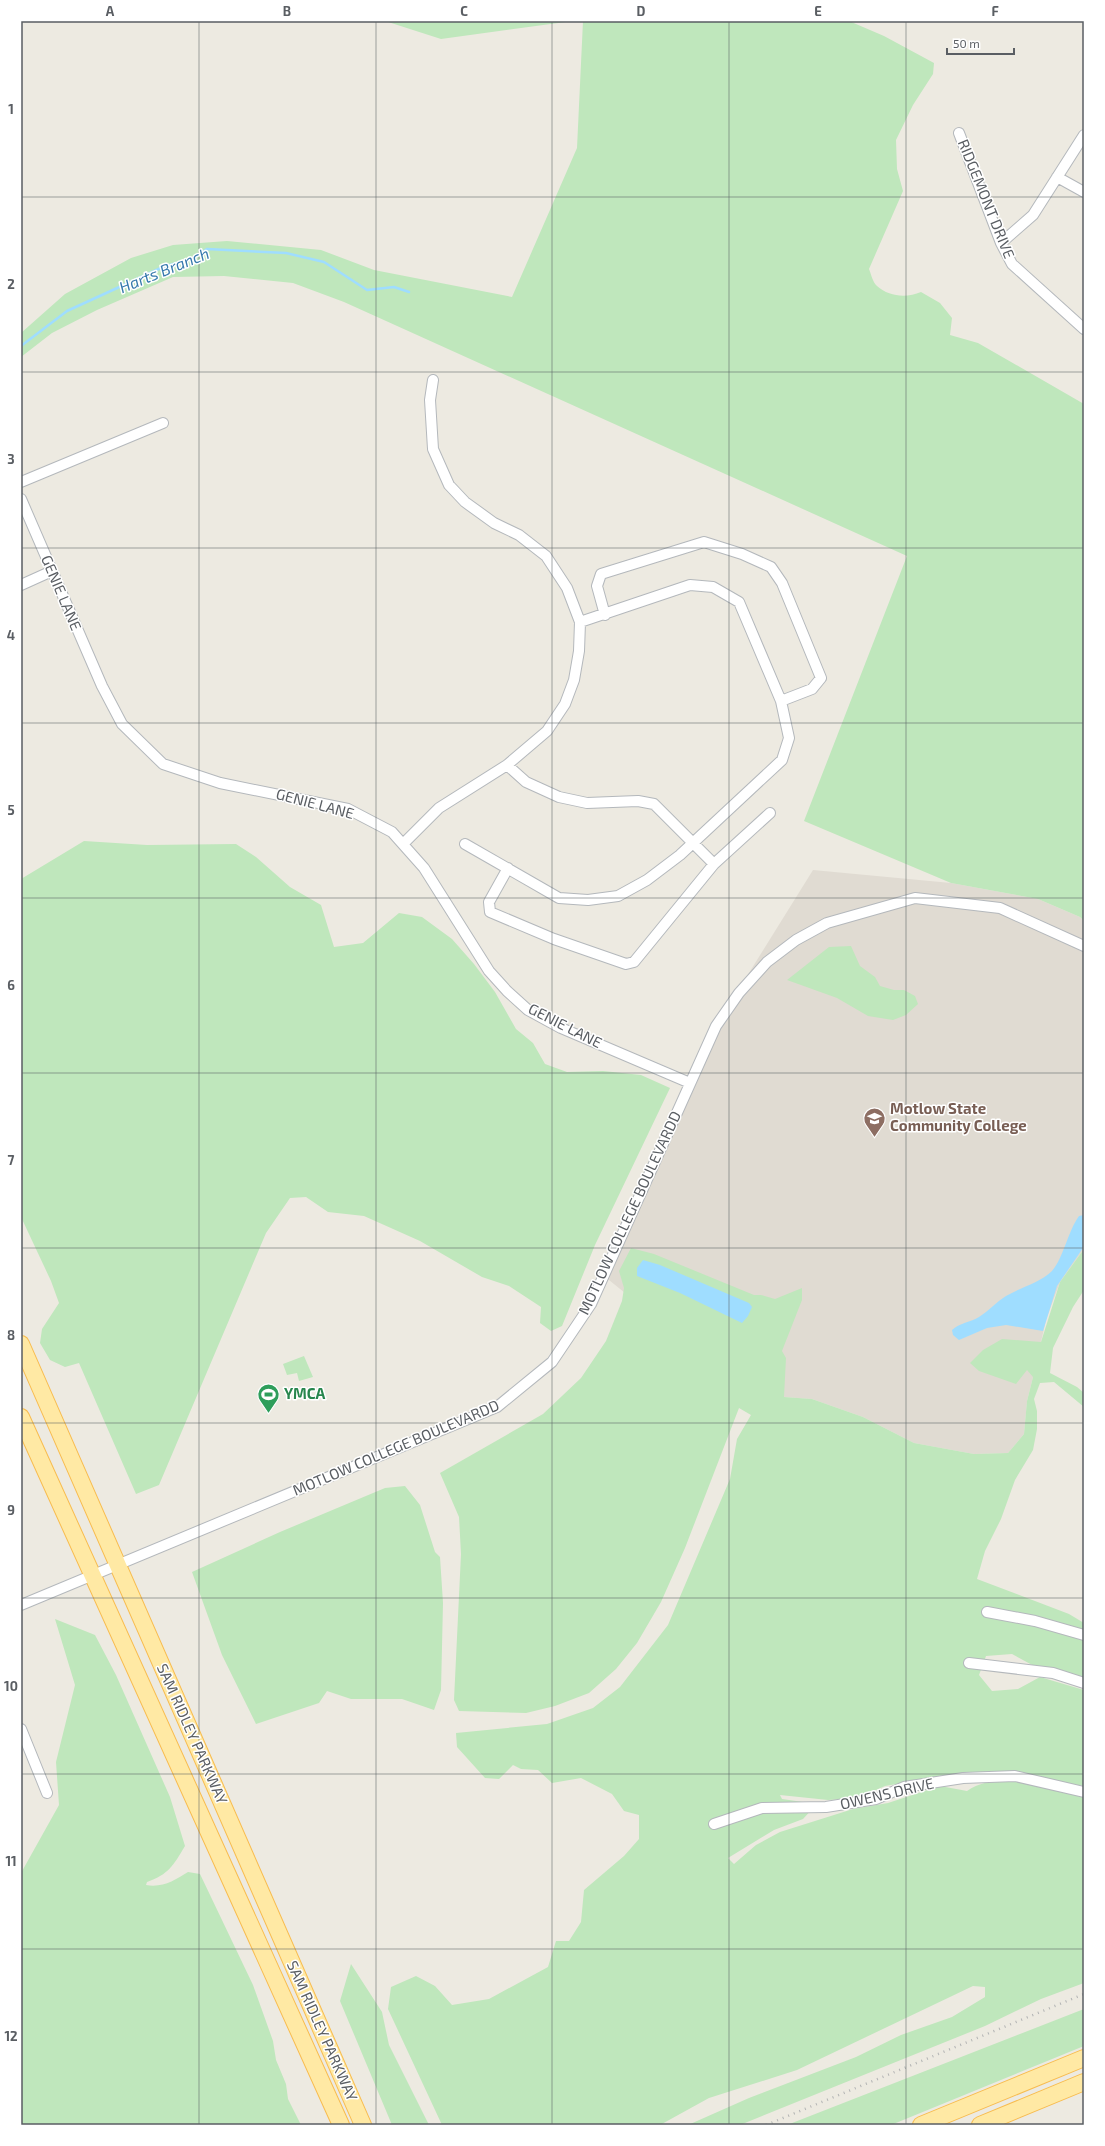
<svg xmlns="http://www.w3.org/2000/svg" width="1105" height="2146" font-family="'Exo 2',sans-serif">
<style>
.education{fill:#e0dbd2}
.green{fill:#bfe7bc}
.water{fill:#9fddff}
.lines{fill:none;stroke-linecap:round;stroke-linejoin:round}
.stream{stroke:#9fddff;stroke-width:2.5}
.minor-casing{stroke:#b4b8bc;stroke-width:12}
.primary-casing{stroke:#f8bc4f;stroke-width:18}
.minor{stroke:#fff;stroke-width:10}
.primary{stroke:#ffe9a4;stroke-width:16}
.rail{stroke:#b3b4b4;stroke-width:2.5;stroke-dasharray:1 5;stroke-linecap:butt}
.grid{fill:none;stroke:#5a5e63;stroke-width:1;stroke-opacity:0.55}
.labels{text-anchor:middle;stroke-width:3;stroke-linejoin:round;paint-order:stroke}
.street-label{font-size:15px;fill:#5a5e63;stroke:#fff}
.education-label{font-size:15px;font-weight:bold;fill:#785e54;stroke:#fff;text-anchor:start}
.leisure-label{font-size:15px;font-weight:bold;fill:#27864d;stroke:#fff;text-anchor:start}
.water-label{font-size:16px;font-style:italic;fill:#3679ad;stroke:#fff}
.neatline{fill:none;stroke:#5a5e63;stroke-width:1.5}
.grid-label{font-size:13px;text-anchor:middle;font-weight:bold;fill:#5a5e63}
</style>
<rect width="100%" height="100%" fill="#edeae1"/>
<path class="education" d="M813,870l138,13 87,16 42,18 4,4v328l-24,33 -14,38 -13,57 -6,24 -3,33 -16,19 -34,1 -60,-11 -51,-26 -51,-18 -28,-2 -154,-100 -26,-21 112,-250z"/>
<path class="green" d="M385,21h188l-132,18z
M583,21h266l35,15 50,27 -1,11 -20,31 -17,35 1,29 6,22 -34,78c2,5 4,14 8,17 12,11 30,12 44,6l19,11 12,15 -2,17 28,8 106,61v517l-4,-4 -42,-18 -87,-16 -147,-62 103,-265 -563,-254 -51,-19 -69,-7 -51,1 -76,33 -45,23 -31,24v-24l44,-39 66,-36 42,-13 54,-4 94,9 53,20 138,27 65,-149z
M84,841l63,4 89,-1 20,13 34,30 31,18 13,42 29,-4 36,-30 23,4 30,22 22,25 21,28 21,37 17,14 12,21 22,8 36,-1 38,4 29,13 -75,157 -33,81 -11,5 -11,-8 1,-16 -32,-21 -27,-9 -62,-36 -56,-25 -36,-4 -22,-15 -16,1 -24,35 -107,252 -23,9 -57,-131 -14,4 -15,-7 -10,-17 2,-14 17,-26 -8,-22 -30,-64v-338z
M851,946l9,20 15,11 5,9 14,4h10l11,6 3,8 -12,11 -13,5 -25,-4 -31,-18 -50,-18 42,-33z
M631,1248l23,6 100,41h7l14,4 27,-11v12l-20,51 4,7 -2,39 28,2 51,18 51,26 60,11 34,-1 16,-19 3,-33 6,-24 -6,-7 -11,14 -37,-13 -9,-8 13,-13 19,-11 39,3 19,-60 24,-33v41l-11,17 -20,41 -3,25 27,14 7,6v14l-30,-25 -14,1 -6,16 3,12v18l-4,21 -18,30 -14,39 -16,32 -8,28 92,35 15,9v57l-50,-14 -22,-12 -26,2 -7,19 13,16 26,-2 22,-12 44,13v96l-71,-12 -105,8 -23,4 -27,12 -30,2 -48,-5 2,4 35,5 -14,15 -29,11 -46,28 6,6 22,-19 24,-13 73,-23 35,-6 52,-17 27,5c32,-22 82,-4 117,4v188l-43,16 -56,27 -245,99h-52l61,-27 107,-41 45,-22 51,-18 33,-20v-10l-12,-1 -176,84 -88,28 -49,27h-218l-54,-116 3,-22 25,-11 19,10 17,19 37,-6 59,-32 8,-26h13l12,-19 3,-32 40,-34 15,-17v-24l-15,-4 -12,-17 -31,-16 -29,5 -14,-13 -17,-1 -8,-4 -14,14 -14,-1 -28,-31 -1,-14 91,-9 46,-16 27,-21 48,-62 62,-146 7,-40 14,-24 -12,-7 -54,140 -24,54 -24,41 -21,26 -27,24 -34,13 -29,7 -67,-2 -5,-11 7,-146 -2,-37 -19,-44 103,-59 38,-36 25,-37 16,-40 2,-13 -5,-17z
M304,1356l9,21 -14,4 -2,-8 -10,2 -4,-11z
M405,1486l15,19 15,47 5,5 3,46 -2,87 -7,20 -32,-11h-51l-24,-8 -8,12 -63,21 -34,-69 -30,-83 88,-40 105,-44z
M55,1619l40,16 21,40 54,122 15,49c-12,20 -16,28 -38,36l-1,3c17,3 29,-5 42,-13l12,2 53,111 20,56 3,19 10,24 2,15 13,26h-280v-252l38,-68 -3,-43 19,-77z
M351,1964l31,48 7,33 40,80h-37l-52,-124z
M1084,2009v37l-193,79h-104z"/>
<path class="water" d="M1084,1215l-1,33 -26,38 -14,45 -37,-6 -19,3 -28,12 -6,-5 -1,-5c7,-7 19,-8 27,-13 10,-6 17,-15 27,-21 15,-9 34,-13 46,-25 11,-12 16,-40 27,-55z
M643,1260l17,5 89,38 3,4 -4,9 -6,7 -62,-30 -43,-17v-8z"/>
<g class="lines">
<path class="stream" d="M21,346l46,-35 96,-44 31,-9 13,-9 79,4 38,9 43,28 27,-3 15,5"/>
<defs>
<path id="minor" d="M959,133l42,110 11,21 72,65
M1057,177l27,15
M1001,243l32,-28 51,-80
M21,482l142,-59
M21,499l81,187 20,38 41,40 57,19 128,26 44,23 32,36 65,103 18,20 21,19 33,18 129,55
M21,585l31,-14
M605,615l-8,-29 4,-12 103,-32 38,12 29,13 11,16 39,95 -9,11 -31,12
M507,765l19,17 33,15 28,6 51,-2 16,3 60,60 -80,98 -8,2 -72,-25 -64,-27 -1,-10 19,-34
M403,844l36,-36 68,-43 40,-34 18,-27 9,-24 5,-29 1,-29 -13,-34 -21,-32 -27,-21 -25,-12 -29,-21 -16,-17 -16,-36 -3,-49 3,-20
M465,844l94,54 29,2 30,-4 29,-16 33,-25 102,-95 7,-22 -8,-37 -42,-99 -26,-15 -23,-2 -110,37
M714,864l56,-51
M21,1605l476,-198 55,-45 39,-58 125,-278 23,-33 28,-31 29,-22 31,-17 88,-25 85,10 84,38
M987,1612l48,9 49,14
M969,1663l84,10 31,10
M21,1729l26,64
M714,1824l48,-16 64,-1 50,-8 28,-12 59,-9 52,-2 69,16"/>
<path id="primary" d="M21,1344l342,781
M21,1417l320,708
M921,2125l163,-67
M980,2125l104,-43"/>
</defs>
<use href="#minor" class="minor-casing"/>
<use href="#primary" class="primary-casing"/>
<use href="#minor" class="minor"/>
<use href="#primary" class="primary"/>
<path class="rail" d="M766,2125l318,-131"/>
</g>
<path class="grid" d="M199,21v2104M376,21v2104M552,21v2104M729,21v2104M906,21v2104M21,197h1063M21,372h1063M21,548h1063M21,723h1063M21,898h1063M21,1073h1063M21,1248h1063M21,1423h1063M21,1598h1063M21,1774h1063M21,1949h1063"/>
<defs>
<symbol id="university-pin" viewBox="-11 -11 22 30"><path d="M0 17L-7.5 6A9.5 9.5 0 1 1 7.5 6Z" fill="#8d6e63" stroke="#fff"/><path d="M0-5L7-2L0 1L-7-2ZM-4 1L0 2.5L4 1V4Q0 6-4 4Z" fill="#fff"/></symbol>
<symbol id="stadium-pin" viewBox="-11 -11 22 30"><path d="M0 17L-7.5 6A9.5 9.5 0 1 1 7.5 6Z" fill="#2e9e5b" stroke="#fff"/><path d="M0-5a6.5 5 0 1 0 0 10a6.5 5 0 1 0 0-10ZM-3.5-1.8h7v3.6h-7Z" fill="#fff"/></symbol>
</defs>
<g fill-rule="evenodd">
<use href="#university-pin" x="862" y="1106" width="25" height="34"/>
<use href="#stadium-pin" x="256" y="1382" width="25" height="34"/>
</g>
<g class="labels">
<g class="street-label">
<text transform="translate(986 199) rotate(68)" y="5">RIDGEMONT DRIVE</text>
<text transform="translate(61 593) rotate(67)" y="5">GENIE LANE</text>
<text transform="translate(315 804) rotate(15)" y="5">GENIE LANE</text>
<text transform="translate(565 1026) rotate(27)" y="5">GENIE LANE</text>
<text transform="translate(630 1213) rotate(-65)" y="5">MOTLOW COLLEGE BOULEVARDD</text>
<text transform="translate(396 1448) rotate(-23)" y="5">MOTLOW COLLEGE BOULEVARDD</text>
<text transform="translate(192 1734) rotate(66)" y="5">SAM RIDLEY PARKWAY</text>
<text transform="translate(887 1794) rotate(-13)" y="5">OWENS DRIVE</text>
<text transform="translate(322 2031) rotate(66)" y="5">SAM RIDLEY PARKWAY</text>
</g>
<g class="education-label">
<text x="890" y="1114">Motlow State<tspan x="890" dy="17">Community College</tspan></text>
</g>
<g class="leisure-label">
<text x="284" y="1399">YMCA</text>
</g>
<g class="water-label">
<text transform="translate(164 270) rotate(-22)" y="6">Harts Branch</text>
</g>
</g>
<rect width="1105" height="2146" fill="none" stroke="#ffffff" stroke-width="44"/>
<path d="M947 48v6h67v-6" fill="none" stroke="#5a5e63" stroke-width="2"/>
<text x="953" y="48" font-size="12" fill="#5a5e63" stroke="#ffffff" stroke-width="3" paint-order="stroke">50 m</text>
<rect x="22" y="22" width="1061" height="2102" class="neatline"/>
<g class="grid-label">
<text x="110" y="16">A</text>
<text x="287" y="16">B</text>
<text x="464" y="16">C</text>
<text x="641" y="16">D</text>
<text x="818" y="16">E</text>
<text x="995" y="16">F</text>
<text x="11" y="114">1</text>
<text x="11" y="289">2</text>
<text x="11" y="464">3</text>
<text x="11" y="640">4</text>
<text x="11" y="815">5</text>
<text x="11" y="990">6</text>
<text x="11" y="1165">7</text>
<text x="11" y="1340">8</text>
<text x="11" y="1515">9</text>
<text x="11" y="1691">10</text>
<text x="11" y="1866">11</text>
<text x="11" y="2041">12</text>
</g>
</svg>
